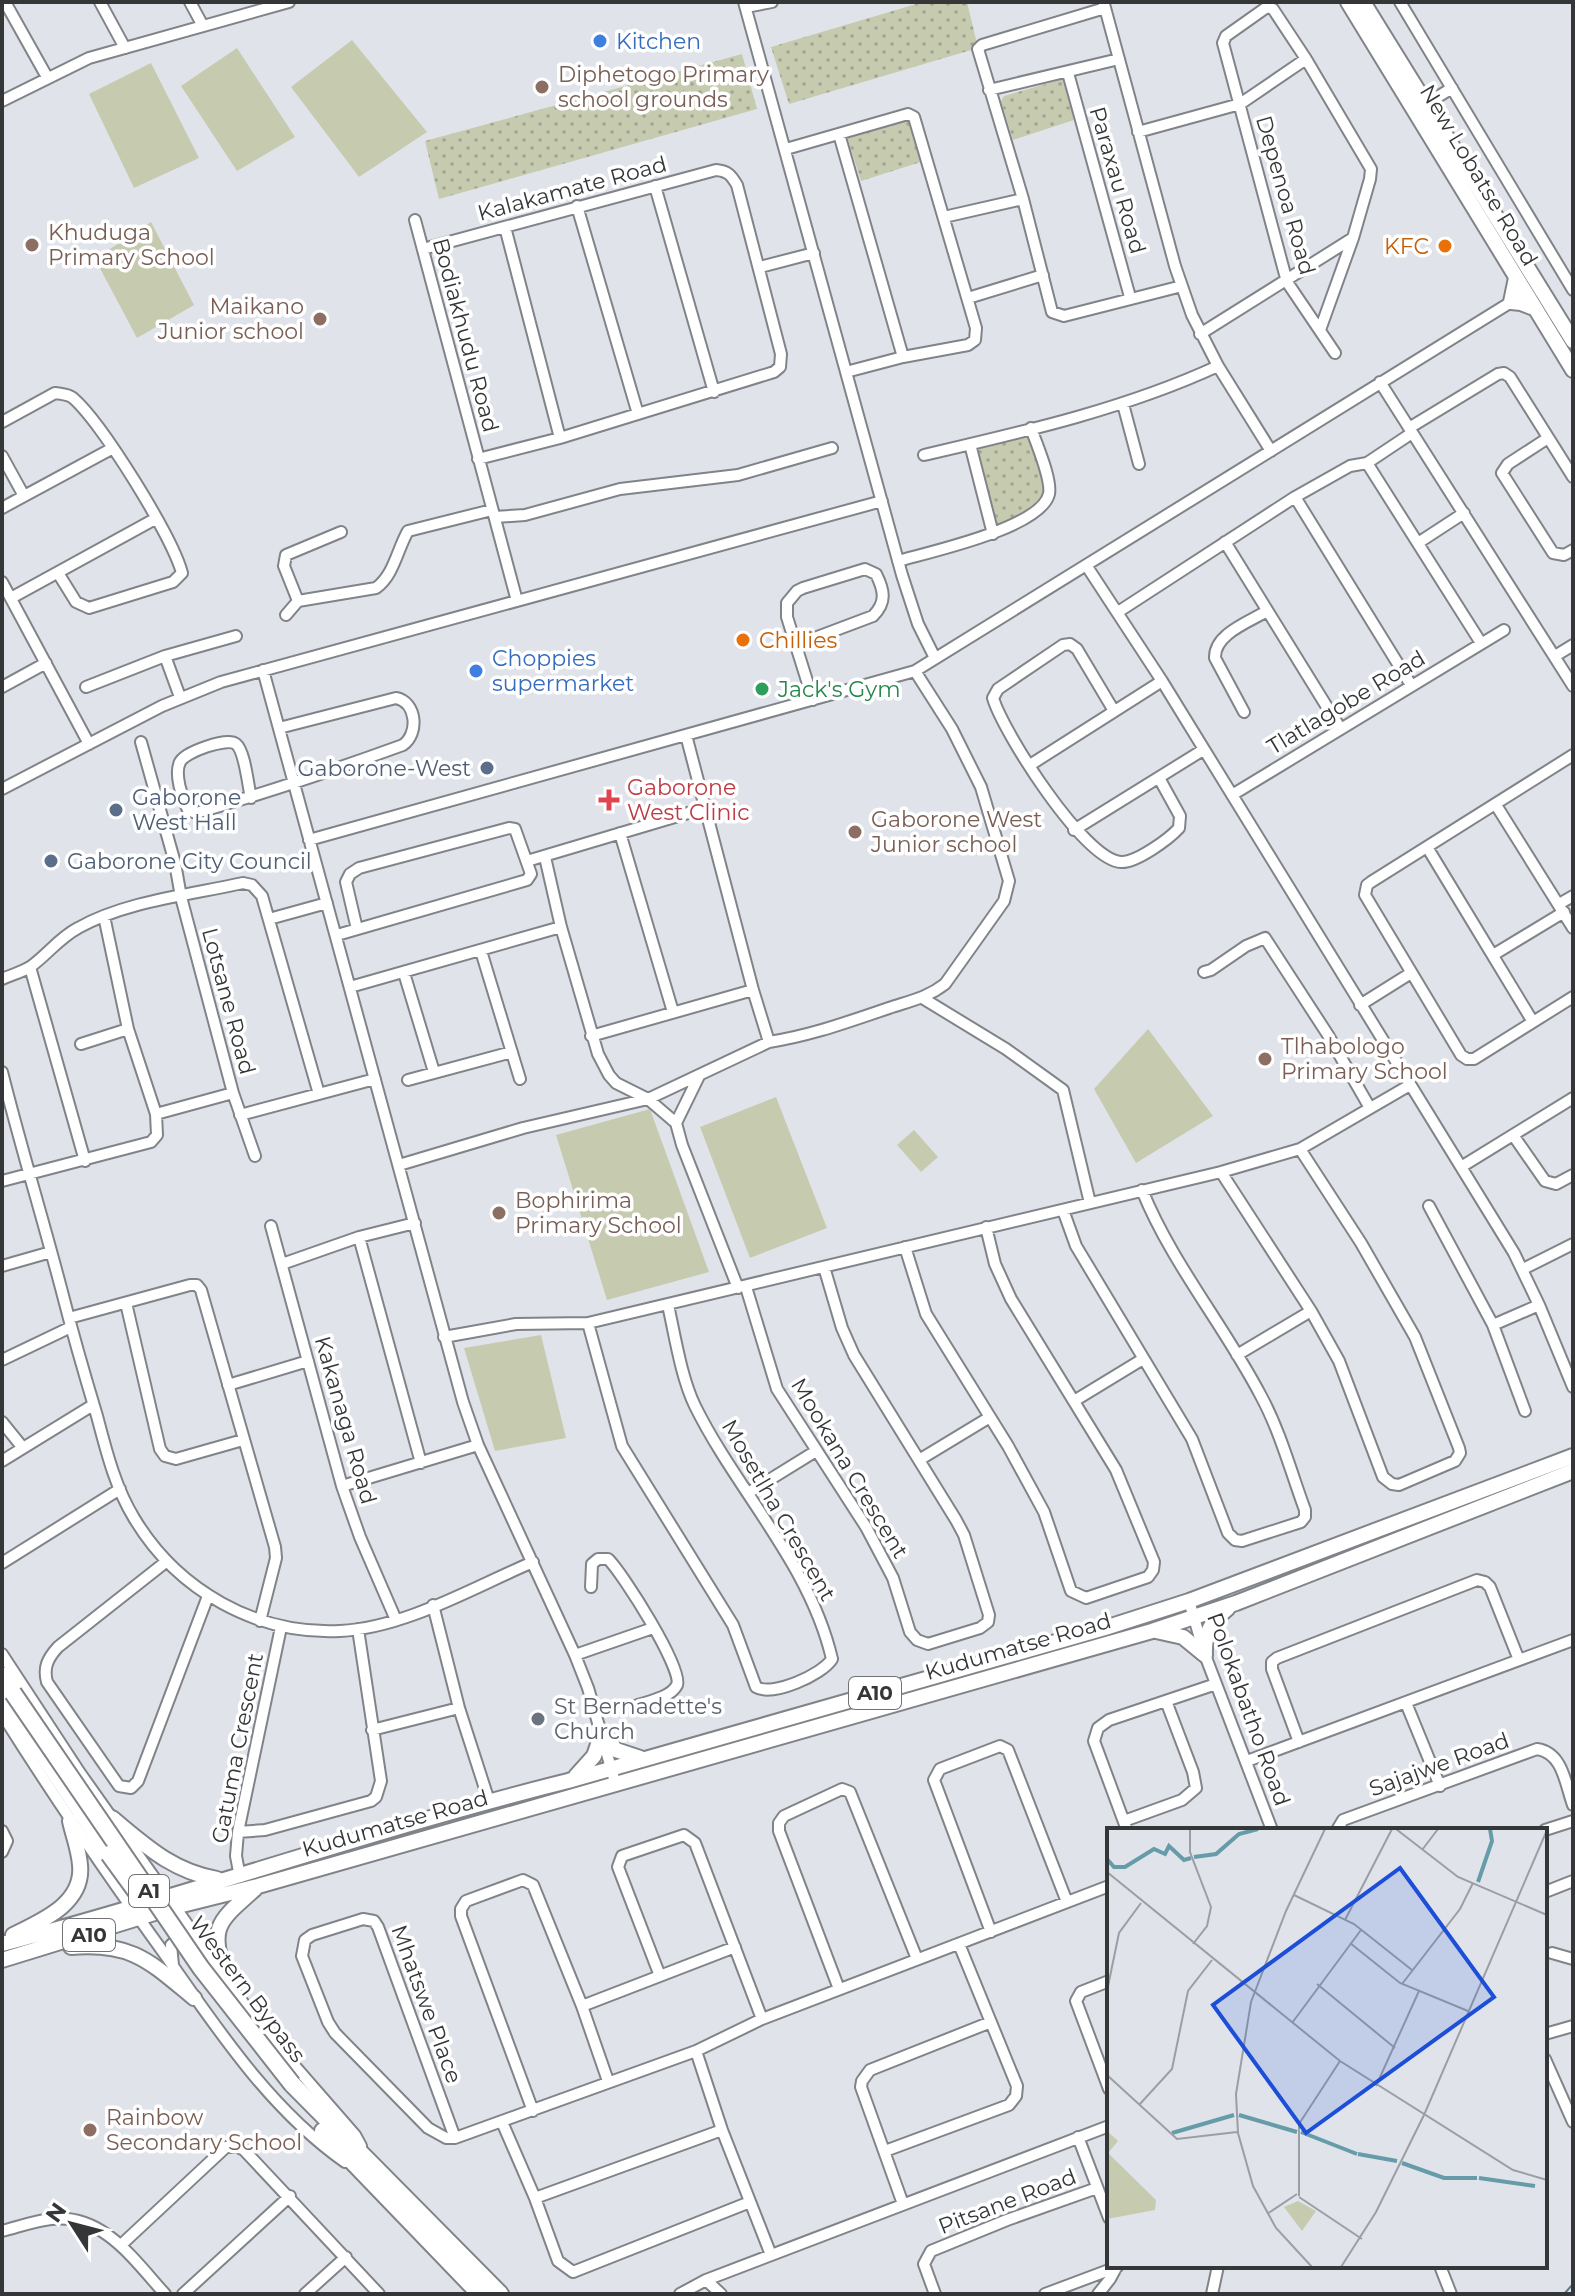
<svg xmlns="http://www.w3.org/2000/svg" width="1575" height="2296" font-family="Montserrat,sans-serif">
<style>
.grass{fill:#c6cbb0}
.park{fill:url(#park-dots)}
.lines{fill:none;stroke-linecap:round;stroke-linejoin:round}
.stream{stroke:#577d87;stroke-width:2}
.minor-casing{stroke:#808489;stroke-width:14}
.major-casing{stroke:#808489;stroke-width:18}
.highway-casing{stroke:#808489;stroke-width:20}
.minor{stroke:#fff;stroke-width:10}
.major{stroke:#fff;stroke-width:14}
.highway{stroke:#fff;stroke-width:16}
.highway-bridge-casing{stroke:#808489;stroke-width:20;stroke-linecap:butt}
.highway-bridge{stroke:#fff;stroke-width:16}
.shop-dot{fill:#3f7fe0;stroke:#fff;stroke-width:3}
.education-dot{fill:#8d6e63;stroke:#fff;stroke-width:3}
.food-dot{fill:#e8710a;stroke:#fff;stroke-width:3}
.leisure-dot{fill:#2e9e5b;stroke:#fff;stroke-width:3}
.service-dot{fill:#5c6f8a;stroke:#fff;stroke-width:3}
.health-dot{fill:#e0444e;stroke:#fff;stroke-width:3}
.worship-dot{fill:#6b7280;stroke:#fff;stroke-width:3}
.labels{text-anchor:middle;stroke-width:7;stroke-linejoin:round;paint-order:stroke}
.shield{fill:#fff;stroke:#717274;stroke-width:2}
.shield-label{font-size:20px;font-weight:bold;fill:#343638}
.shop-label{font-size:22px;fill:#366cbe;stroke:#fff;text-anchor:start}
.education-label{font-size:22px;fill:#785e54;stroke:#fff;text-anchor:start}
.street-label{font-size:22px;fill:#343638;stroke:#fff}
.food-label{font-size:22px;fill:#c56008;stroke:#fff;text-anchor:end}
.leisure-label{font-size:22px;fill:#27864d;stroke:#fff;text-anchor:start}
.service-label{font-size:22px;fill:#4e5e75;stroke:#fff;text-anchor:start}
.health-label{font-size:22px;fill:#be3a42;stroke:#fff;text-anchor:start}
.worship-label{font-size:22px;fill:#5b616d;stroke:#fff;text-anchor:start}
.inset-river{fill:none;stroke:#669ca9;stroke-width:4}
.inset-road{fill:none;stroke:#9b9ea3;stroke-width:2}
.view{fill:#1d4ed8;fill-opacity:0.15;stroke:#1d4ed8;stroke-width:4}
.inset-edge{fill:none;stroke:#343638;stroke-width:4}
</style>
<defs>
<pattern id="park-dots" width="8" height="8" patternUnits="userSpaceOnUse" patternTransform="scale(2)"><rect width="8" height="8" fill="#c6cbb0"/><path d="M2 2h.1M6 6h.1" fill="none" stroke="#a2a690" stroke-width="1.8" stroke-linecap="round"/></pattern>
</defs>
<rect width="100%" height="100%" fill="#e0e4ea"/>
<path class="grass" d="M352,40l75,92 -68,45 -68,-90z
M237,48l58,89 -58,34 -56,-85z
M151,63l48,95 -65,30 -45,-94z
M151,222l43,83 -57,33 -42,-79z
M1148,1029l65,87 -77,47 -42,-74z
M776,1097l51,131 -77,30 -50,-131z
M650,1109l59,163 -102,28 -51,-165z
M914,1130l24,27 -17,15 -24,-27z
M541,1335l25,103 -71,13 -31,-103z"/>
<path class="park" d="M923,2h44l11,46 -189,56 -18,-57z
M742,54l15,55 -318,90 -14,-58z
M1063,79l11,41 -61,20 -12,-39 3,-5z
M907,118l4,5 13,38 -63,20 -14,-44z
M1030,432c3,16 12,34 14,50 4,25 -30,38 -49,45l-17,-77 6,-5z"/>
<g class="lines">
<path class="stream" d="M1564,2294l9,-10"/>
<defs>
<path id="minor" d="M5,2l42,75
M100,2l25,46
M190,2l13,24
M744,2l158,573 16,49 17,34
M1400,2l173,288
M1104,4l71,262 17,49 26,51 53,85
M746,7l26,-5
M1105,8l-123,37 -4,4 45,150 29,113 12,4 118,-30
M1068,73l62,224
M989,90l130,-31
M2,101l87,-43 200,-56
M1423,106l29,-18
M1138,132l102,-28 66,-45
M839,134l64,223
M786,149l122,-35 6,3 62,211 -1,12 -7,5 -65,12 -57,15
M655,186l59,206
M577,206l61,208
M944,217l79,-18
M415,220l102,381
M505,227l55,211
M423,249l293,-79c12,1 15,5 21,15l44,169 -1,13 -6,5 -214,66 -82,21
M760,267l54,-14
M968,298l75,-23
M1320,330l33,-92 17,-59 1,-10 -65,-110 -33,-50 -6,-2 -41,29 -3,7 64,239 48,71
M1200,334l153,-96
M1380,382l193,304
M1123,404l16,60
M2,422l53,-29c6,1 13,1 18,5 29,25 99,138 109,175l-9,9 -84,26 -13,-6 -18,-29
M1409,428l89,-54 6,-1 6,4 63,100
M1548,438l-40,26 -6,9 51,80 11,2 9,-5
M970,444l23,90
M924,455c99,-23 201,-46 294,-89
M2,456l22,40
M1367,463l114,180
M1295,497l116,188
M2,508l111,-60
M495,517l30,-2 95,-26 118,-14 94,-27
M1225,542l115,186
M1418,543l46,-30
M898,561c31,-9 143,-33 151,-67 3,-15 -13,-51 -18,-66
M1086,565l76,116 352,572 25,52 34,82
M2,582l87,162
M11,598l144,-79
M298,601l-14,-35 2,-11 55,-23
M1118,612l177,-115 55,-31 17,-3 45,-30
M286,615l12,-14 78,-13c18,-13 21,-38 32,-57l84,-21
M796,645l77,-29c14,-14 11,-26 3,-42l-11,-5 -62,19 -6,3 -10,12v14l26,83
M165,656l15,41
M1555,656l18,-11
M263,670l200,732 15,43 97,210 13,33 27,94
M2,687l44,-24
M86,687l79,-31 71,-20
M1114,711l-37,-62 -7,-5 -7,1 -65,44 -5,9c10,34 91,162 128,164 15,1 48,-23 58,-34l1,-12 -21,-38
M1244,712l-29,-54c-1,-24 34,-36 52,-47
M686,735l67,255 16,52c44,-7 78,-20 120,-34 21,-7 38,-10 56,-24l59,-83 5,-20 -28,-94 -29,-58 -37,-58
M141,742l34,121 6,34 52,196 22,63
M1573,755l-202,127 -4,3 -2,10 96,160 6,4h7l99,-62
M1030,765l132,-84
M2,789l160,-83 59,-24 661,-181
M1232,795l272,-165
M251,798c-3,-12 -6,-47 -15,-54 -9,-7 -51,8 -56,18 -6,12 2,36 8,48l8,3c70,-20 138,-43 207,-68 16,-11 14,-43 -7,-47l-117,30
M1496,805l77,123
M1074,830l129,-80
M620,833l53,179
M309,840l606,-169 601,-372
M1427,847l106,175
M545,857l16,70 37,127 11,21 7,8 32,16 28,24 6,22 56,143
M527,861l178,-53
M1559,904l14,-8
M269,919l58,-16
M337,935l190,-55 4,-6 -16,-45 -6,-1 -150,40 -9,6 -4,8 11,47
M481,951l39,128
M1493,955l71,-43
M30,967l55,194
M1204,972l7,-2 35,-24 19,-8 63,97 42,73
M404,973l30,99
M2,979c9,-4 20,-7 28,-12 17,-12 29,-29 48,-39 48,-27 111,-33 165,-45l9,2 10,11 57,198
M350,987l211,-60
M924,999l82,50 57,41 27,113
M1360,1005l51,-32
M591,1036l162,-46
M81,1044l47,-15
M2,1072c18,72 40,144 59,216 11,43 23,85 36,128 9,34 18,71 37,102 43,72 122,117 206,113 65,-3 134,-44 193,-69
M408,1080l104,-28
M156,1114l77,-21
M240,1115l135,-36
M676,1123l23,-47
M1513,1135l32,46 11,3 17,-9
M399,1165l124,-37 125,-29 121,-57
M1461,1167l112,-69
M1221,1172l90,139 28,50 44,116 9,7 7,1 56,-24 5,-8 -1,-5 -44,-111 -54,-94 -61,-94
M2,1181l149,-39 6,-7 -1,-21 -28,-85 -24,-113
M1429,1206l64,119 32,86
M1063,1210l13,36 116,193 36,94 7,7 7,1 59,-19 4,-5v-7c-14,-38 -25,-79 -44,-114 -37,-71 -89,-132 -119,-206
M271,1226l71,260 18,51 36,83
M359,1237l62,226
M905,1247l21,67 82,132 36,66 27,79 15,7 62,-21 5,-7 1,-8 -38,-92 -105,-171 -16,-35 -9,-37
M282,1264l77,-27 56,-14
M2,1266l49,-14
M1523,1269l50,-25
M746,1287l31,102 89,138 27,51 17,54 7,8 11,4 52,-16 8,-6 1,-7 -25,-80 -8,-15 -102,-165 -12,-27 -18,-61
M126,1303l34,146 5,7 11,3 67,-19
M69,1318l121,-33h7l4,5 74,257 1,11 -16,63
M588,1323l34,123 111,179 23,62c16,10 66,-12 76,-28 -22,-95 -95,-168 -137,-253 -14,-29 -20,-70 -27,-101
M1493,1325l46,-20
M444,1337l72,-13 72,-1 633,-151 79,-23 110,-64
M1237,1355l74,-44
M2,1360l69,-33
M228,1385l80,-24
M1074,1401l69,-42
M2,1422l21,26
M919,1460l71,-43
M2,1461l91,-56
M342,1486l136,-41
M748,1493l68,-42
M167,1561l-109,86c-10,11 -15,20 -11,35l72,104 12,2 7,-7 70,-185
M2,1563l118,-74
M591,1587l1,-23 6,-5h10c14,13 76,111 69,126 -6,12 -27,16 -39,20
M1189,1601l16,54 67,175
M433,1605l26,103 30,93
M2,1654l78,119 146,206 33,46 96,110 6,11
M575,1655l78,-27
M1406,1703l34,83
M2,1714c52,83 107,163 164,242 52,74 104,153 179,206
M372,1730l87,-22
M1299,1742l-27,-73v-7l5,-4 200,-78 8,2 5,5 29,73
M1247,1761l326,-121
M1124,1821l58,-21 14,-12 -3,-16 -27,-71
M1127,1830l-33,-89 4,-13 11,-8 107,-36
M1337,1830l6,-10 194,-71c26,4 28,34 36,56
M1545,1830l28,-9
M2,1831l5,10 -5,11
M238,1832l27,-2 106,-29 5,-4 5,-16 -23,-152
M240,1877l-4,-21 2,-24 43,-205
M1545,1892l28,-11
M991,1932l-57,-152 6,-11 60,-23 8,4 59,152
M1552,1953l21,6
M173,1965l-2,-20 12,-10
M660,1976l-42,-109 4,-11 62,-21 11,8 67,176
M1109,1981l-28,11 -5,9 33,88
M839,1989l-60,-158v-8l5,-7 58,-27 8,3 67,167
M582,2006l153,-59
M1545,2034l28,-8
M696,2051l26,79 49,125
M1545,2059l28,63
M533,2111l-72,-195v-7l5,-8 57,-21 10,5 49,121 26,75
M502,2122l33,76 23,63 15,11 177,-70
M1078,2137l31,81
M455,2138l-77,-211 -4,-6 -11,-2 -51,16 -7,5 -3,16 26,66 7,11 93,95 18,10h9l241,-87 66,-32 347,-133
M885,2151l124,-46 7,-9 1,-10 -58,-142
M535,2198l187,-68
M903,2204l-42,-117 1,-6 8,-11 121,-48
M2,2231c16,-4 32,-10 49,-12 52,-6 83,41 114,75
M121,2245l105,-98h12l6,3 135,144
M1440,2266l11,28
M706,2280l15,14
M183,2294l107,-98
M305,2294l41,-37
M680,2294l26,-14 403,-154
M935,2294l-11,-30 7,-13 76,-31 90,-32
M1045,2294l72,-27
M1098,2294l12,-15 7,-13
M1212,2294l6,-28"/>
<path id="major" d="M1348,2l225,368
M1363,2l210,339
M1516,278l-5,24 10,1 13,5
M1156,1631l27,6 22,18
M1205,1655c-1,-22 6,-33 23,-47
M602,1733l14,17 24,8
M576,1776l18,-20 8,-23
M112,1818c34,28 60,53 105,61
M13,1935c28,-14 71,-31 67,-70 -1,-15 -7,-30 -10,-44
M2,1944c190,-50 376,-116 566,-163l537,-153 84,-27 384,-145
M71,1947c61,-5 78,14 123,51
M2,1960l172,-53 84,-21 894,-255 84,-28 337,-132
M226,1979c-16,-52 -11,-55 29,-90"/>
<path id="highway" d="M2,1675l11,18
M2,1693l107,161
M292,2084l208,210
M323,2131l157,163"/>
</defs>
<use href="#minor" class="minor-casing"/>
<use href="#major" class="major-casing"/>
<use href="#highway" class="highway-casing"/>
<use href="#minor" class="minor"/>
<use href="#major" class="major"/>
<use href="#highway" class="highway"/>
<defs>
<path id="highway-bridge" d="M13,1693l188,275 91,116
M109,1854l32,44"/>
</defs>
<use href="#highway-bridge" class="highway-bridge-casing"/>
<use href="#highway-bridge" class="highway-bridge"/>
</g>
<g class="shop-dot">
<circle cx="600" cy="41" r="8"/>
<circle cx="476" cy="671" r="8"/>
</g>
<g class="education-dot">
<circle cx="542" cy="87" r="8"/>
<circle cx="32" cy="245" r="8"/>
<circle cx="320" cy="319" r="8"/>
<circle cx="855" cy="832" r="8"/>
<circle cx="1265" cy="1059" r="8"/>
<circle cx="499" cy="1213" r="8"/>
<circle cx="90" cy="2130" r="8"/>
</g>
<g class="food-dot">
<circle cx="1445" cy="246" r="8"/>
<circle cx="743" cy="640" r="8"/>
</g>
<circle class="leisure-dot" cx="762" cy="689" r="8"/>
<g class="service-dot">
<circle cx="487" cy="768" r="8"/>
<circle cx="116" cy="810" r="8"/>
<circle cx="51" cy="861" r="8"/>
</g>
<path class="health-dot" d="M605 788h8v8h8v8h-8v8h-8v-8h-8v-8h8z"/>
<circle class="worship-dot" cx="538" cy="1719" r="8"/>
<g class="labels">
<g class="shield">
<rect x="849" y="1677" width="52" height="32" rx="6"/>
<rect x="129" y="1875" width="40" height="32" rx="6"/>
<rect x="63" y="1919" width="52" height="32" rx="6"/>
</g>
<g class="shield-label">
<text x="875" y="1700">A10</text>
<text x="149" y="1898">A1</text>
<text x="89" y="1942">A10</text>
</g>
<g class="shop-label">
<text x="616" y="49">Kitchen</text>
<text x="492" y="666">Choppies<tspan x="492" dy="25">supermarket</tspan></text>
</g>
<g class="education-label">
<text x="558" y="82">Diphetogo Primary<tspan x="558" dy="25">school grounds</tspan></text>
<text x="48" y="240">Khuduga<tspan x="48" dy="25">Primary School</tspan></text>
<text x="304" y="314" text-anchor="end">Maikano<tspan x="304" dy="25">Junior school</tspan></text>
<text x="871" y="827">Gaborone West<tspan x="871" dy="25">Junior school</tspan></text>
<text x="1281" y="1054">Tlhabologo<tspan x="1281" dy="25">Primary School</tspan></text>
<text x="515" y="1208">Bophirima<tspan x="515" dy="25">Primary School</tspan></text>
<text x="106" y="2125">Rainbow<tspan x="106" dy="25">Secondary School</tspan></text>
</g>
<g class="street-label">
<text transform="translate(1479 175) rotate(59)" y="8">New Lobatse Road</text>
<text transform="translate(1118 180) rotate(74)" y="8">Paraxau Road</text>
<text transform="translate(572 188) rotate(-15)" y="8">Kalakamate Road</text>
<text transform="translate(1286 195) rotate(74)" y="8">Depenoa Road</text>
<text transform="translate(466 335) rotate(75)" y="8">Bodiakhudu Road</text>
<text transform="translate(1346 702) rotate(-31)" y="8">Tlatlagobe Road</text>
<text transform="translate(229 1001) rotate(75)" y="8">Lotsane Road</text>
<text transform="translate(346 1420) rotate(74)" y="8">Kakanaga Road</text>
<text transform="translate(850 1468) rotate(59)" y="8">Mookana Crescent</text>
<text transform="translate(779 1510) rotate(60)" y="8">Mosetlha Crescent</text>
<text transform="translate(1018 1646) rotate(-16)" y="8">Kudumatse Road</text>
<text transform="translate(1249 1709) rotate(70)" y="8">Polokabatho Road</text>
<text transform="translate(237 1748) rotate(-79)" y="8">Gatuma Crescent</text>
<text transform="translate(1439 1764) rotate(-20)" y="8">Sajajwe Road</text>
<text transform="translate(395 1823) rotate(-16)" y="8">Kudumatse Road</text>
<text transform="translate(248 1989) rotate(53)" y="8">Western Bypass</text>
<text transform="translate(427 2004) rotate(70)" y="8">Mhatswe Place</text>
<text transform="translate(1007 2201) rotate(-21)" y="8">Pitsane Road</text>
</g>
<g class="food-label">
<text x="1429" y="254">KFC</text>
<text x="759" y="648" text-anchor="start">Chillies</text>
</g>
<g class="leisure-label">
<text x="778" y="697">Jack's Gym</text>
</g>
<g class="service-label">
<text x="471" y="776" text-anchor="end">Gaborone-West</text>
<text x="132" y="805">Gaborone<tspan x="132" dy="25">West Hall</tspan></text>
<text x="67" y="869">Gaborone City Council</text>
</g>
<g class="health-label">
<text x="627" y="795">Gaborone<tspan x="627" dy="25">West Clinic</tspan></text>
</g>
<g class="worship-label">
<text x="554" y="1714">St Bernadette's<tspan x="554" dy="25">Church</tspan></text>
</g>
</g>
<g transform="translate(1107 1828)">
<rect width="440" height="440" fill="#e0e4ea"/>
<path d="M0,303l11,10 -10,12 48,47 -1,10 -48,9z" fill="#c6cbb0"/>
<path d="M191,373l18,10 -14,20 -18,-24z" fill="#c6cbb0"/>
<path class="inset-river" d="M87,29l22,-3 23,-20 19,-5M0,31l7,8h11l29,-18 11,5 4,-8 15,14 7,-2M371,54l14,-41 -2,-12M132,287l58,17M194,304l56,22M65,305l62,-18M251,326l39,7M295,335l42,15h33M372,350l56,8"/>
<path class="inset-road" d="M83,1v23l21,55 -4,19 -14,18M289,1l62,48 89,38M315,22l16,-21M0,44l233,189 173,109 34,10M187,67l60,29 58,46M238,92l47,-91M243,115l50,40 68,28M210,156l78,64M295,156l58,-75 13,-26M0,163l12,-58 22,-30M185,195l69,-93M0,247l70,64 60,-7M269,258l43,-95M32,277l33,-36 16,-78 24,-31M192,368v-72l41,-63M192,369l63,42M160,386l30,-20M205,439l-36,-39 -23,-42 -15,-53 -2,-39 15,-92 35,-91 39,-82M234,439l35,-55 48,-97 123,-285"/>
<path class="view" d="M293,40l94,129 -188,136 -93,-128z"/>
<rect width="440" height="440" class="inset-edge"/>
</g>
<rect width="1575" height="2296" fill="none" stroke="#343638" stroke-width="8"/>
<g transform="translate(72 2224) rotate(306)" stroke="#ffffff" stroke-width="6" paint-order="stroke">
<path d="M0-6L14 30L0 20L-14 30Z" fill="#343638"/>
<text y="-12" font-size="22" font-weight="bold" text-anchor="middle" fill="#343638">N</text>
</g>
</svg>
